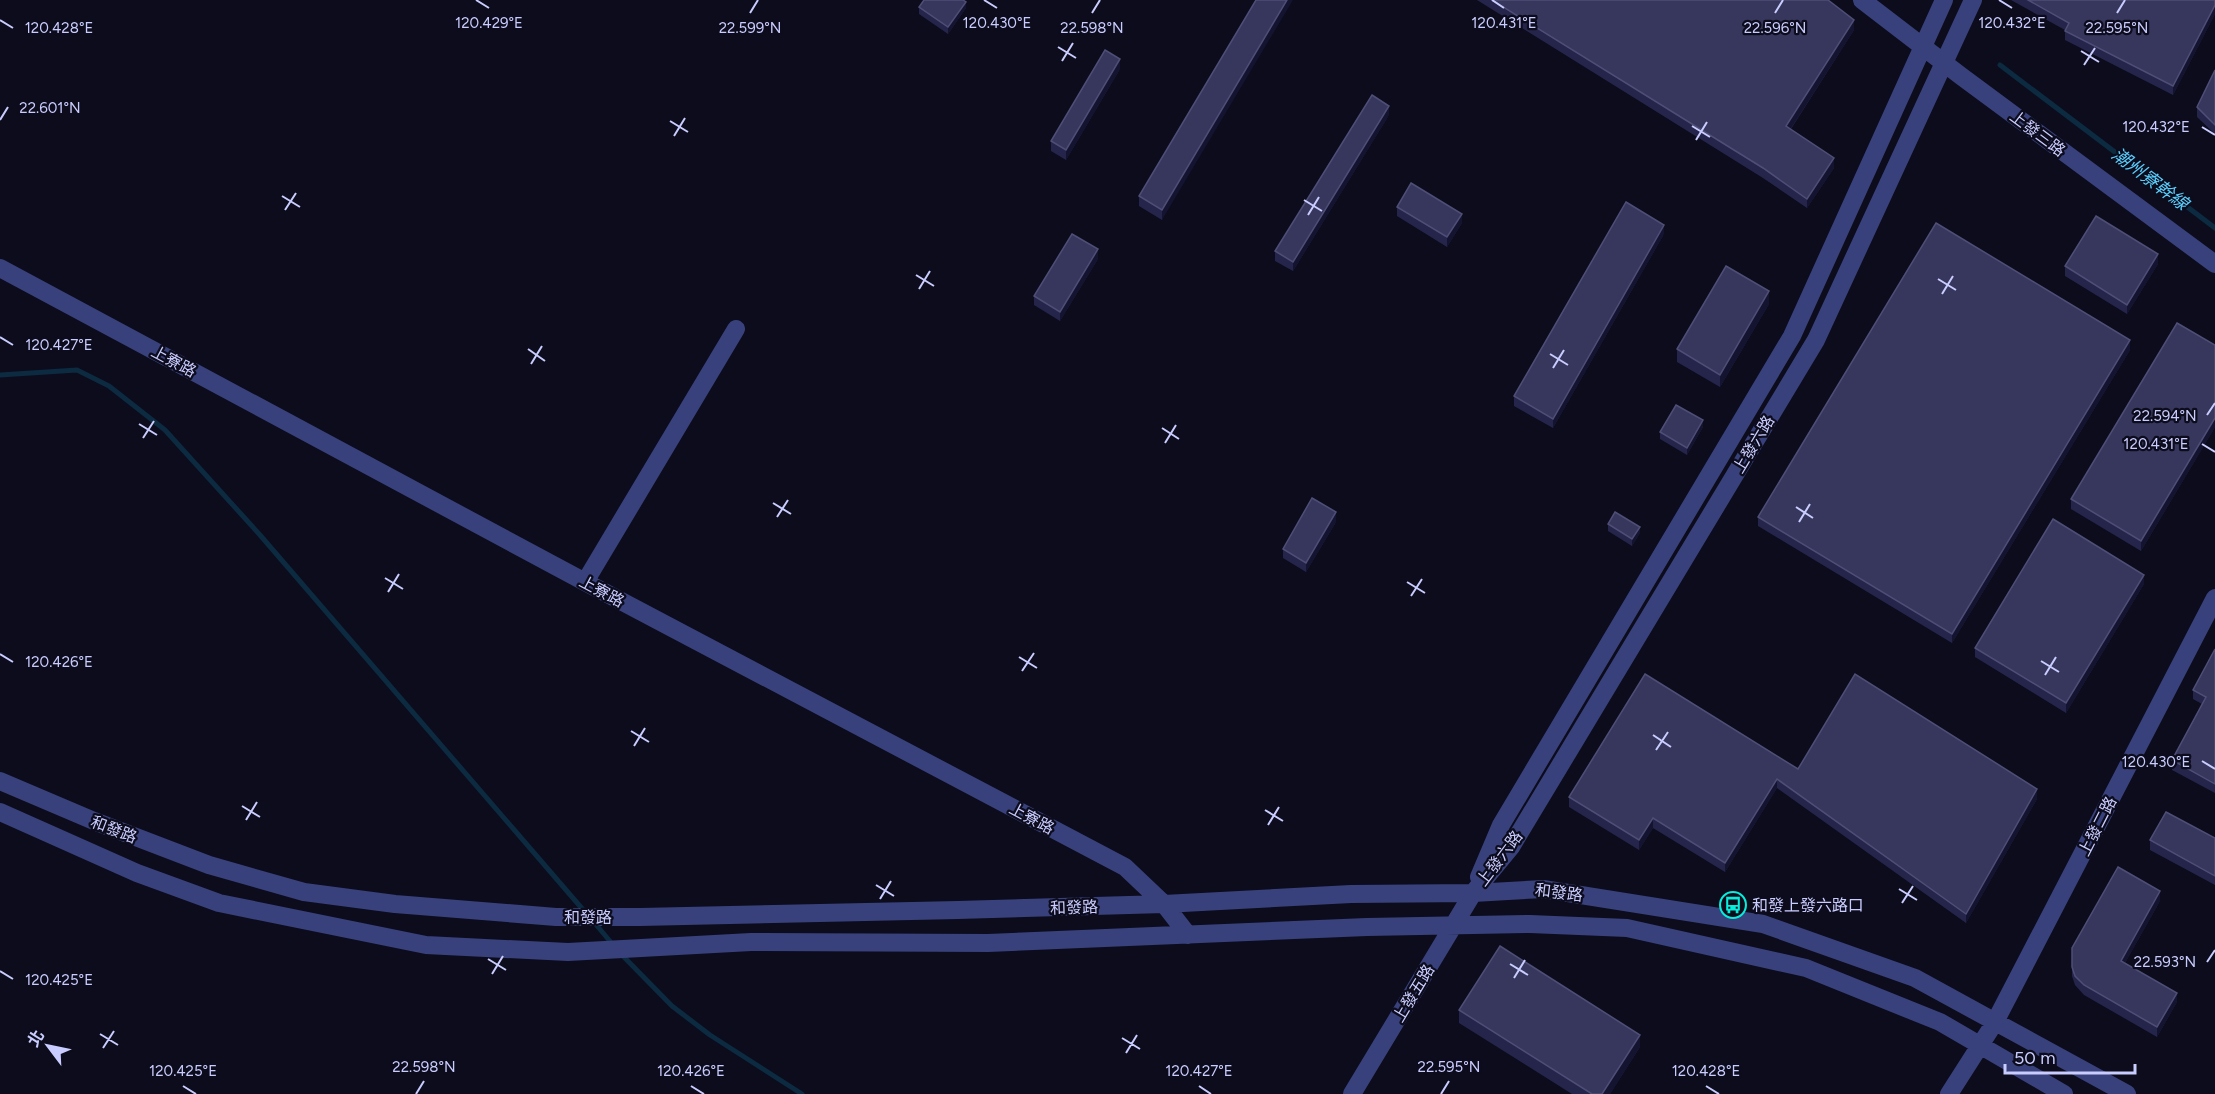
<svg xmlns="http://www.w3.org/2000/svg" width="2215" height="1094" font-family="Figtree,'Noto Sans TC',sans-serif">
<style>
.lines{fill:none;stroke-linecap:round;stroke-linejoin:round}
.stream{stroke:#0c2a40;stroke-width:5}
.minor{stroke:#38417b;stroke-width:18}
.wall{fill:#25254b}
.shaded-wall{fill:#141330}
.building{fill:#37375e;stroke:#4e4e77;stroke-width:1.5}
.ticks{fill:none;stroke:#c9ccfe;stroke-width:2}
.labels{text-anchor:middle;stroke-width:4.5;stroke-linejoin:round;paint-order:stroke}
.street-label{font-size:16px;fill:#c9ccfe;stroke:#0c0c1d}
.poi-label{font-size:16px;fill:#c9ccfe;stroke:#0c0c1d;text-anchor:start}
.water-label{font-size:18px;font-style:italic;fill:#59cefc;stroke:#0c0c1d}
.ticks-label{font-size:15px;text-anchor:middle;fill:#c9ccfe;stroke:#0c0c1d;stroke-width:4.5;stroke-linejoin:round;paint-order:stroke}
</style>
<rect width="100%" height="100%" fill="#0c0c1d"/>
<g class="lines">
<path class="stream" d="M2000,65l215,163
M0,375l77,-5 32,16 56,44 95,105 325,377
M593,921l21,25
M620,953l52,53 38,29 92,59"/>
<path class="minor" d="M1862,0l99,76 254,188
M0,268l585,314 540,285 39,37 24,31
M585,582l151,-253
M0,781l94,40 115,44 95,27 91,12 161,13h84l318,-7 206,-6 187,-10 122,-1 70,-4 220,35 152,54 212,116
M0,812l137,61 82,30 207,42 142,7 183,-10 237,1 379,-16 163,-3 97,4 179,40 134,54 124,72
M1479,877l22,-52 291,-489 152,-336
M1352,1094l121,-201 38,-46 305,-507 157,-340
M1949,1094l46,-72 220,-424"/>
</g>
<path class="wall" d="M1256,0l-94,220 -23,-14v-10z
M1477,0h351l26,30 -63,99 43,39 -27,40 -44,-30z
M2011,0h204v14l-42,81 -108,-55v-10z
M919,7l47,1 -18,26 -29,-20z
M1120,69l-54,91 -15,-9v-10z
M2215,70v64l-18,-17v-10z
M1389,115l-96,156 -18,-10v-10z
M1397,207l65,16 -15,24 -50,-31z
M1664,234l-111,194 -39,-22v-10z
M1098,259l-38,62 -26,-16v-9z
M2158,264l-31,50 -62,-38v-10z
M1769,304l-49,83 -43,-25v-13z
M2215,345v82l-74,124 -70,-42v-10z
M2130,350l-178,293 -194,-117v-9z
M1703,427l-16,28 -27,-16v-7z
M1336,522l-30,50 -23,-14v-9z
M1608,524l32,9 -8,13 -24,-15z
M2144,584l-78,129 -91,-56v-9z
M2215,649v144l-43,-23v-10l30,-56 -9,-5v-9z
M1798,769l239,30 -71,124 -189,-135 -52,84 -72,-44 -14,22 -70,-43v-10z
M2215,838v47l-65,-35v-10z
M2160,901l-35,62 52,39 -20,35 -73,-42 -9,-10 -3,-9v-28z
M1459,1010l181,37 -30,47h-38l-113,-71z"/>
<path class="shaded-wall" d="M1287,0h6l-131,220v-10z
M966,2v6l-18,26v-7z
M2215,5v9l-42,81v-9z
M1854,20v10l-68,106v-10z
M1120,59v10l-54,91v-10z
M1389,106v9l-96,156v-9z
M1834,158v10l-27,40v-9z
M1462,214v9l-15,24v-10z
M1664,225v9l-111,194v-9z
M1098,249v10l-38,62v-9z
M2158,254v10l-31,50v-9z
M1769,291v13l-49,83v-12z
M2130,340v10l-178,293v-9z
M2215,418v9l-74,124v-10z
M1703,420v7l-16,28v-7z
M1336,512v10l-30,50v-9z
M1640,527v6l-8,13v-7z
M2144,575v9l-78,129v-10z
M1777,779v9l-52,84v-9z
M2037,789v10l-71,124v-9z
M1653,818v10l-14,22v-10z
M2160,891v10l-39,69v-9z
M2177,993v9l-20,35v-10z
M1640,1035v12l-30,47h-8z"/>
<path class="building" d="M924,0h39l3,2 -18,25 -29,-20z
M1256,0h31l-125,210 -23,-14z
M1492,0h336l26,20 -68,106 48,32 -27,41 -44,-31z
M2028,0h187v5l-42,81 -108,-55 4,-8z
M1105,50l15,9 -54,91 -15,-9z
M2215,70v55l-18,-18z
M1372,95l17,11 -96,156 -18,-11z
M1411,183l51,31 -15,23 -50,-30z
M1626,202l38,23 -111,194 -39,-23z
M2096,216l62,38 -31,51 -62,-39z
M1936,223l194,117 -178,294 -194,-117z
M1072,234l26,15 -38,63 -26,-16z
M1726,266l43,25 -49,84 -43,-26z
M2177,323l38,22v73l-74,123 -70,-42z
M1676,405l27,15 -16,28 -27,-16z
M1312,498l24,14 -30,51 -23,-14z
M1615,512l25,15 -8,12 -24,-15z
M2053,519l91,56 -78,128 -91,-55z
M2215,649v135l-43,-24 34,-63 -13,-7z
M1645,674l153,95 57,-95 182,115 -71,125 -189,-135 -52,84 -72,-45 -14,22 -70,-43z
M2166,812l49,26v38l-65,-36z
M2118,867l42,24 -39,70 56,32 -20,34 -73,-42 -9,-9 -3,-9v-19z
M1500,946l140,89 -38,59h-10l-133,-84z"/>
<path class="ticks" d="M476,0l13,8M984,0l13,8M1492,0l12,8M1999,0l13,8M750,13l8,-13M1092,13l8,-13M1775,13l8,-13M2117,13l8,-13M0,20l13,8M1058,47l18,11M2081,51l18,11M1062,61l11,-18M2084,65l11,-17M0,120l8,-13M670,121l18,11M1692,126l18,11M2202,127l13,8M674,136l11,-18M1696,140l11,-18M282,196l18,11M1304,200l18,11M285,210l11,-17M1308,215l11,-18M916,275l18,11M1938,279l18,11M919,289l11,-18M1942,294l11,-18M0,337l13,8M528,349l17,12M1550,354l18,11M531,364l11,-18M1553,368l11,-18M2207,415l8,-12M139,424l18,11M1162,428l17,11M143,438l11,-17M1165,443l11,-18M2202,444l13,8M773,503l18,11M1796,507l17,11M777,517l11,-17M1799,522l11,-18M385,578l18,11M1407,582l18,11M388,592l11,-18M1411,596l11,-17M0,654l13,8M1019,657l18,11M2041,661l18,11M1022,671l12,-18M2045,675l11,-18M631,731l18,11M1653,735l18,12M634,746l11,-18M1656,750l12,-18M2202,761l13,8M242,806l18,11M1265,810l18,11M246,820l11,-18M1268,825l11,-18M876,885l18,11M1899,889l18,11M880,899l11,-18M1902,903l11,-17M488,959l18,11M2207,962l8,-12M1510,964l18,11M0,971l13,8M492,974l11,-18M1514,978l11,-18M100,1034l18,11M1122,1038l18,11M103,1048l11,-17M1126,1053l11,-18M183,1086l13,8M691,1086l13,8M1199,1086l12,8M1706,1086l13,8M416,1094l8,-13M1441,1094l8,-13"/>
<defs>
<symbol id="bus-ring" viewBox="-11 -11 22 22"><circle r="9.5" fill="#0c0c1d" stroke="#05eedb" stroke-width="1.5"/><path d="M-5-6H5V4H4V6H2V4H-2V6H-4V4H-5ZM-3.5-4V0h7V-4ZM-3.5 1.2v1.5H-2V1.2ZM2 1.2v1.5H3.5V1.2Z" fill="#05eedb"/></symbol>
</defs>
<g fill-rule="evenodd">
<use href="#bus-ring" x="1718" y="890" width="30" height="30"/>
</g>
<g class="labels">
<g class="street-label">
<text transform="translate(2038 133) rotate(37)" y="6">上發三路</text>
<text transform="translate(174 361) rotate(28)" y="6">上寮路</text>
<text transform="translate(1753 444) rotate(-59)" y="6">上發六路</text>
<text transform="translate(602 591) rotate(28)" y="6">上寮路</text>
<text transform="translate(1032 818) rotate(28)" y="6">上寮路</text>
<text transform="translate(2097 826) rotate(-63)" y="6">上發二路</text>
<text transform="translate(114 829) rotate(21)" y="6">和發路</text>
<text transform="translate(1499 858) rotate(-53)" y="6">上發六路</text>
<text transform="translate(1559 892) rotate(7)" y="6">和發路</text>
<text transform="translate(1074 907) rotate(-2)" y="6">和發路</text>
<text x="588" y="923">和發路</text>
<text transform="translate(1413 993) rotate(-59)" y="6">上發五路</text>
</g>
<g class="poi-label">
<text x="1752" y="911">和發上發六路口</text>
</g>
<g class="water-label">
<text transform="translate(2150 179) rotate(37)" y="6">潮州寮幹線</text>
</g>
</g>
<g class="ticks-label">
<text x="489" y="28">120.429°E</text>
<text x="2012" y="28">120.432°E</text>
<text x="997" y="28">120.430°E</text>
<text x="1504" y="28">120.431°E</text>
<text x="59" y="33">120.428°E</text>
<text x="750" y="33">22.599°N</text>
<text x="1092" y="33">22.598°N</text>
<text x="1775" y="33">22.596°N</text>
<text x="2117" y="33">22.595°N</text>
<text x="50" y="113">22.601°N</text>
<text x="2156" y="132">120.432°E</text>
<text x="59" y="350">120.427°E</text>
<text x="2165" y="421">22.594°N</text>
<text x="2156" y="449">120.431°E</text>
<text x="59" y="667">120.426°E</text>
<text x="2156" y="767">120.430°E</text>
<text x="2165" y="967">22.593°N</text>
<text x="59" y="985">120.425°E</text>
<text x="424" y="1072">22.598°N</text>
<text x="1449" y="1072">22.595°N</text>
<text x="183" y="1076">120.425°E</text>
<text x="691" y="1076">120.426°E</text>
<text x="1199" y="1076">120.427°E</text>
<text x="1706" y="1076">120.428°E</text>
</g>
<g transform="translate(48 1046) rotate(302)" stroke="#0c0c1d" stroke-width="4.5" paint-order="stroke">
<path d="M0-4.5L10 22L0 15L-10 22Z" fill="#c9ccfe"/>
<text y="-9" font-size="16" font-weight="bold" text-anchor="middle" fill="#c9ccfe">北</text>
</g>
<path d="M2005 1064v9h130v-9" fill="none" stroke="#c9ccfe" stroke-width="3"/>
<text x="2014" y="1064" font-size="18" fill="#c9ccfe" stroke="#0c0c1d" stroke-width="4.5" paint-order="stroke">50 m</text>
</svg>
